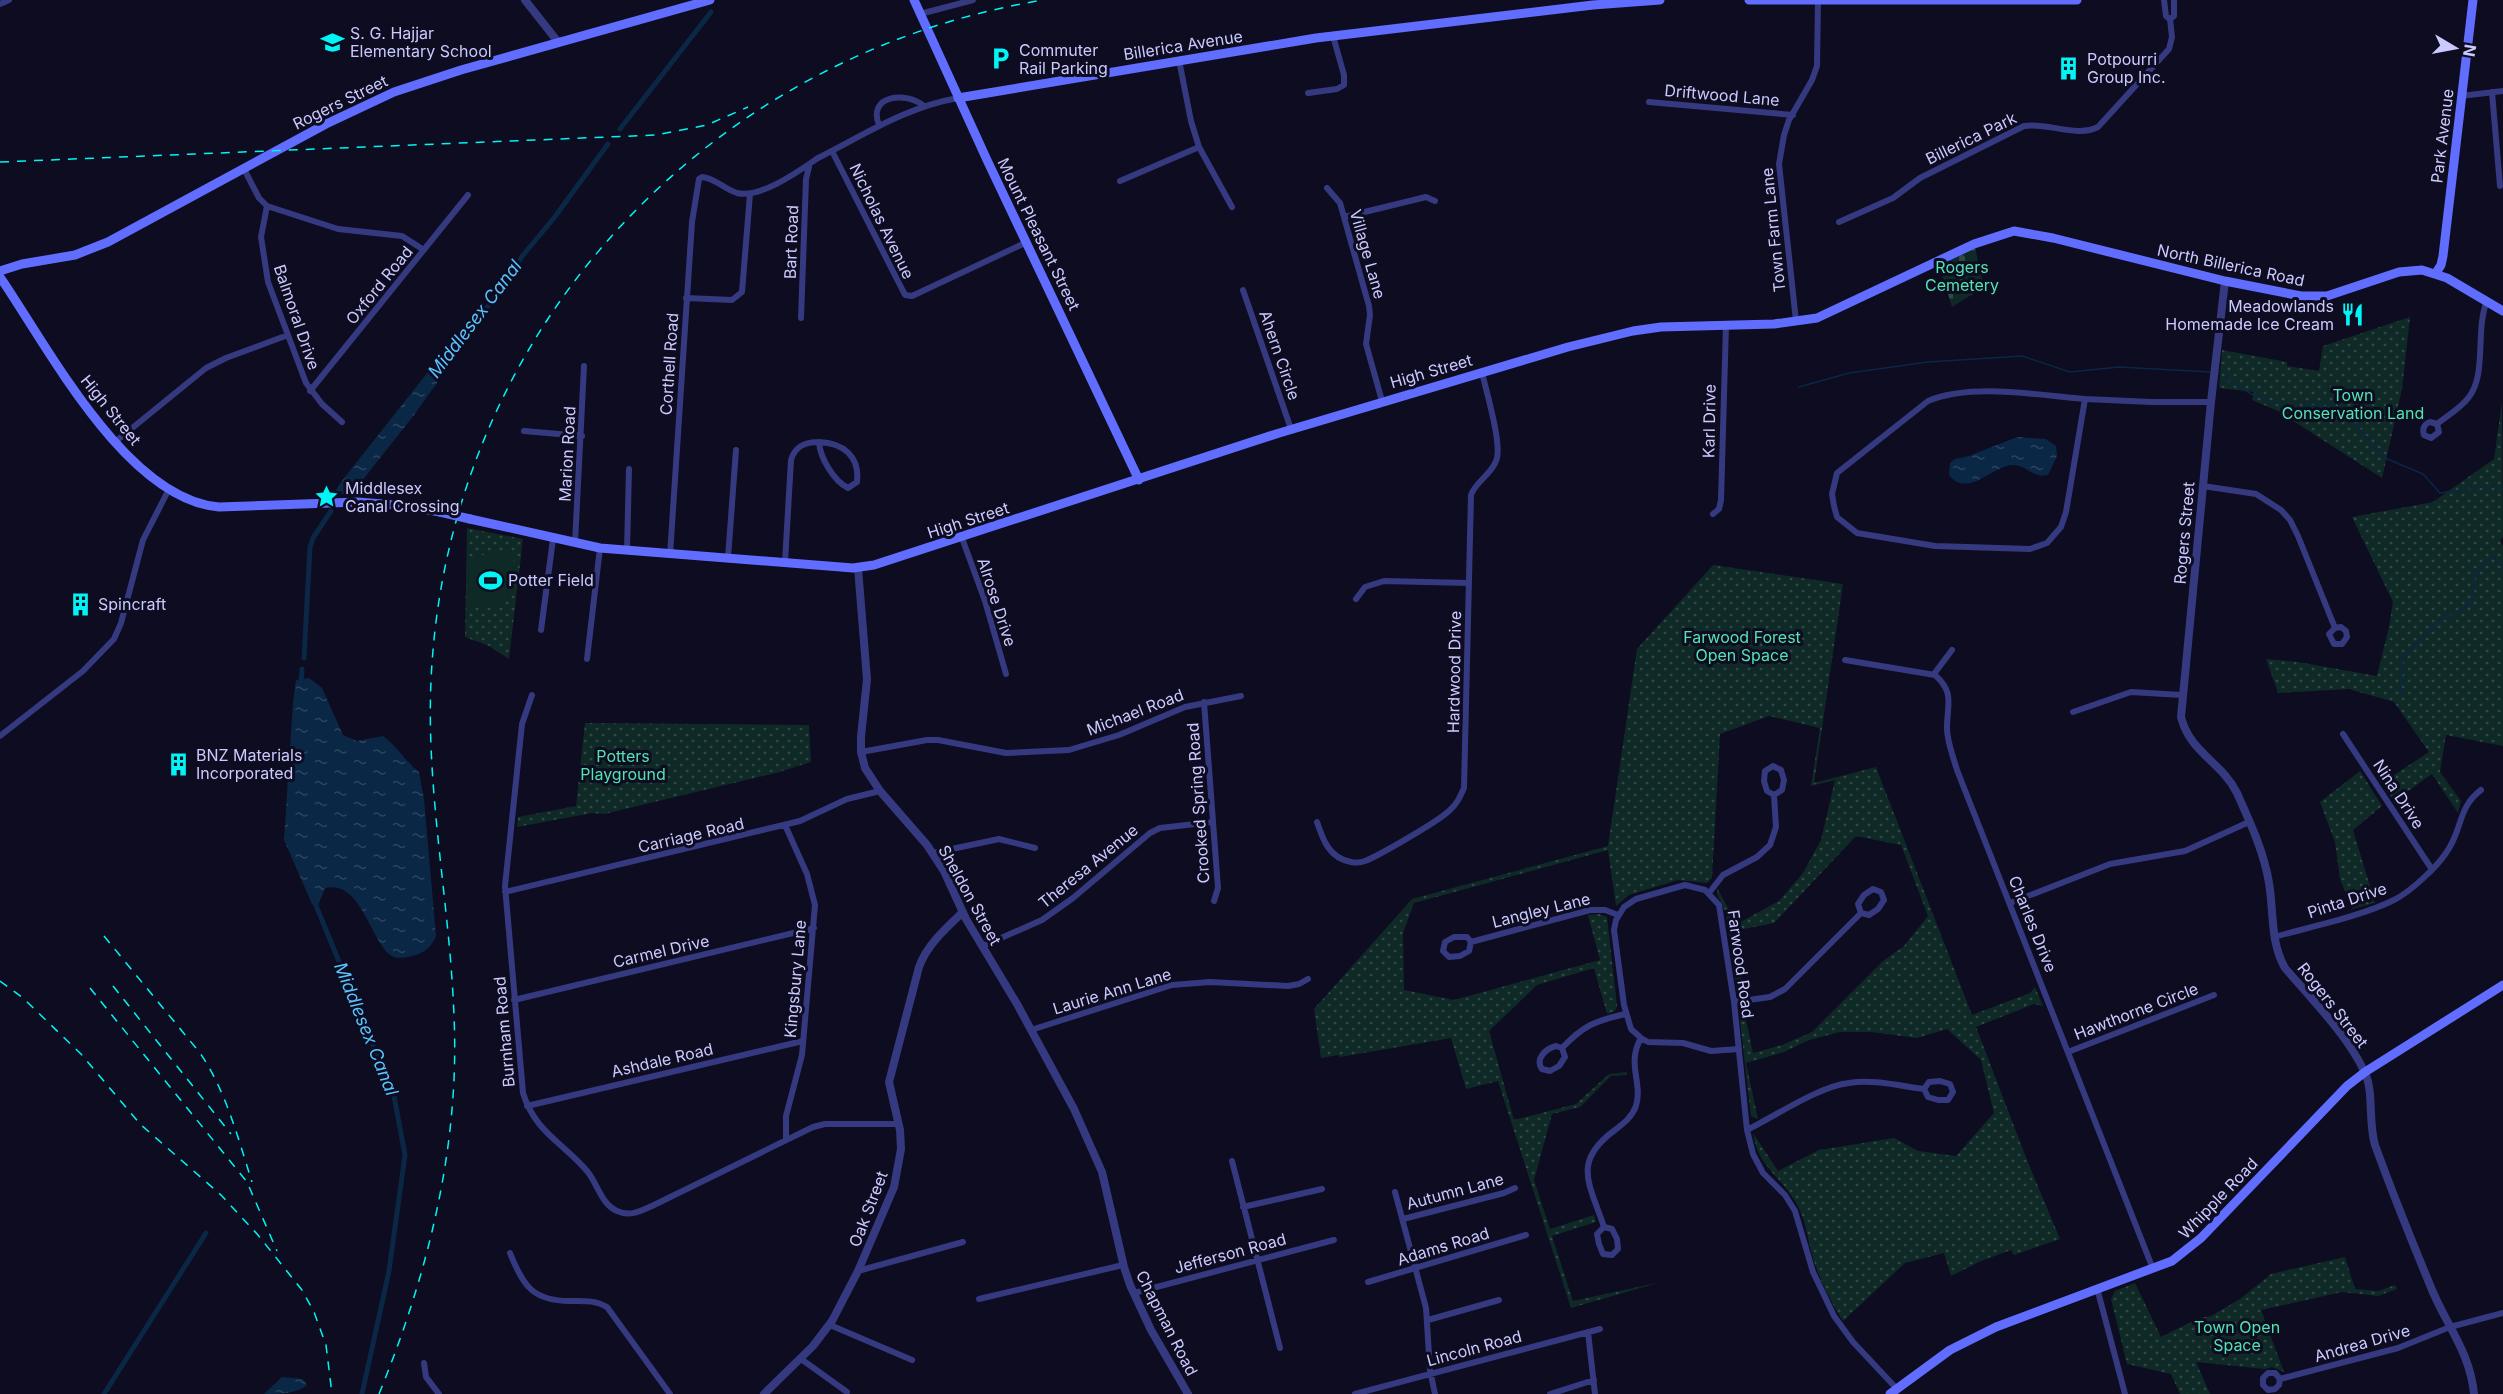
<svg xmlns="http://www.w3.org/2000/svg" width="2503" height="1394" font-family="Inter,sans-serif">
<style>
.green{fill:url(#green-dots)}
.cemetery{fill:url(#cemetery-stones)}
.pitch{fill:#0f2a26}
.water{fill:url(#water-ripples)}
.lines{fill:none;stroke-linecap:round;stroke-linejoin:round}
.stream{stroke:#0a2745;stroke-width:1.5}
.canal{stroke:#0a2745;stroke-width:5}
.minor{stroke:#353a80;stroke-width:6}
.tertiary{stroke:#353a80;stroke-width:8}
.secondary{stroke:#616dff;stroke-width:9}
.rail{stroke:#00f5f5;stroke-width:1.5;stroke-dasharray:9 8;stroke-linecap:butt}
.secondary-bridge{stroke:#616dff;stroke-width:9}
.labels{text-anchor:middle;stroke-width:6;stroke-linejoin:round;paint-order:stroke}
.poi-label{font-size:16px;fill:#cbcaff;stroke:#0d0c20;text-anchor:start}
.street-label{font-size:16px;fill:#cbcaff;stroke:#0d0c20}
.park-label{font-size:16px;fill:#53e3b0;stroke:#0d0c20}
.water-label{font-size:18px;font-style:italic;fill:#58c3ff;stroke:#0d0c20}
</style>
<defs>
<pattern id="green-dots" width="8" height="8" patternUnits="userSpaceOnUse" patternTransform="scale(1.5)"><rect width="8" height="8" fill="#0f2a26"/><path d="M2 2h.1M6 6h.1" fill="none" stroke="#314847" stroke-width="1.8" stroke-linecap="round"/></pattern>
<pattern id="cemetery-stones" width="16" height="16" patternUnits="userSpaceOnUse" patternTransform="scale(1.5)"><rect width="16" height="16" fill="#0f2a26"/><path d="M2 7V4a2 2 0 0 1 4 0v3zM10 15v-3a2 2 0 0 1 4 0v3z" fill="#314847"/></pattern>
<pattern id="water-ripples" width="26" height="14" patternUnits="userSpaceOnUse" patternTransform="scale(1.5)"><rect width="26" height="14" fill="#0a2745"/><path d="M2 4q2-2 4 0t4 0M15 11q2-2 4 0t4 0" fill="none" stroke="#2c4561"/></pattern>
</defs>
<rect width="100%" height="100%" fill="#0d0c20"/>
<path class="green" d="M2410,317l-8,72 -20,89 -104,-67 -26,-11 2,-8 -35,-4 3,-38 65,12v4l32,5 4,-25z
M2502,402l1,135 -3,4 3,5v200l-57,-11 -6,37 21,29 -3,12 -26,-39 -38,27 -12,-18 47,-31 -35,-50 -45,-13 -71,4 -12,-34 32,3 79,14 12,-49 4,-25 -41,-85 81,-15 61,-43z
M467,528l56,11 -14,120 -20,-13 -24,-9z
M1713,565l130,19 -29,199 62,-16 96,248 58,-22 5,-6 8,19 -9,-2 -58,23 51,133 33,79 -46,16 -3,-5 -30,11 -30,15 -7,-23 -39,10 -62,58c-13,-20 -24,-42 -31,-66 -5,-20 -7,-40 -19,-57 -16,-25 -35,-32 -40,-65l25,38 41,-21 75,-12 24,13 38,5 38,-43 -13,-53 -34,-31 -30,9 -46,-6h-31l-31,8 -25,12 -38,11 12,56 -7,-3 -12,-104 4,-6 10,47 29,-8 30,-13 71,-71 21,-15 24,-30 -27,-71 -45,-9 -82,87 -41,8 11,65 -7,-3 -11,-80 -9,-19v-6l20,36 42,-23 24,-28 18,-33 14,-60 -24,6 9,-58 -51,-12 -49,18 -8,144 -5,5 -29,-3 -49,15 -13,11 -8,-56 -194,53 -11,30 1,57 50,10 146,-40 -12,-45 11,-1 8,3 10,89 -2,5 -8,3 -13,-46 -57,17 -48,46 25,89 62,-16 33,-30 18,-2v3l-16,1 -31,31 -28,7 -18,66 16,49 44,-14 2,7 -44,14 21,65 88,-19 -90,26 -73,-227 -32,8 -15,-51 -111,19 -2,-2 -17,3 -7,-49 98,-110 196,-53 29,-197z
M585,723l224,2 2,37 -35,11 -172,41 -12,-1 -75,14 1,-10 58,-11z
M2360,771l22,35 -29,24 22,73 -23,6 -12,-30 -5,-37 -15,-40z
M2345,1257l10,32 23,2 17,-6 2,4 -19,7 -36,-4 -81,18 23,62 -12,-5 -7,2 -69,-7 14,32h-30l-9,-20 -44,-10 -16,-65 4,-8 20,-8 26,54 38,-19 12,-2 29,-17 31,-25z"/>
<path class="cemetery" d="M1975,248l9,39 -32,20 -13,-42z"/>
<path class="pitch" d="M515,551l-6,47 -18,10 -22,-3 -1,-43 6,-6z"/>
<path class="water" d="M469,320l7,6 -2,5 -60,84 -60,76 -5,4 -11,-2 -2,-3 5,-8z
M2017,437l29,2 10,7 1,10 -9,19c-15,4 -21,-10 -35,-10 -22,1 -45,34 -64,10l1,-12 5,-4 14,-3z
M309,678l13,10 21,47 14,6 26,-5c14,10 22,25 36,36l5,27 12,137c-4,11 -12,17 -24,20 -5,1 -13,3 -18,1 -23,-10 -31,-78 -69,-69l-8,20 -5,-4 -28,-64 9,-137 3,-23z
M282,1377l21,2 4,6c-10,9 -29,9 -43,9z"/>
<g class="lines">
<path class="stream" d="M2221,376l32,19 38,13 46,-5 48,55 38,16 17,19 49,-7 14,3
M1799,387l50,-14 79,-11 94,-6 48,16 49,-5 91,5
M2401,695l2,-38 30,-31 40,-24 2,-30 17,-15 11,10"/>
<path class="canal" d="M620,129l91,-117
M472,327l26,-34 25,-38 31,-37 54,-74
M304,658l6,-111 3,-9 18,-27
M301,684l1,-15
M315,903l79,193 11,59 -16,116 -27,123
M104,1394l102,-161"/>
<path class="minor" d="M2164,0l2,16 4,3
M0,4l9,-4
M920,14l53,-14
M1179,60l12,61 8,26 33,60
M2492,92l8,94
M1308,93l29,-4 7,-4v-10l-11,-39
M2461,96l42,-5
M1649,102l144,13
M879,125c-12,-30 27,-34 45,-19
M832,151l73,144 7,1 115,-54
M244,169l15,29 8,8 71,23 64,7 22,14
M1120,181l79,-34
M1327,188l13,15 29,103 1,9 -4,29 16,57
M267,206l-6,31 7,45 38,101 16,21 20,18
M1344,217l82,-20 9,4
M1839,222l54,-24 27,-20 104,-52c23,-4 53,12 74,1l71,-78 3,-12 -2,-18 4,-3v-16
M1243,290l48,139
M686,298l46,2 10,-8 8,-98
M801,318l5,-139 3,-12
M1796,321l-17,-157 5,-29 5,-15 23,-40 5,-14 1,-66
M310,391l158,-196
M2085,399c-48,-4 -113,-16 -157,2l-91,72 -5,21 2,12 3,11 20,16 78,13 95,3 17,-6 14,-16 5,-15 19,-113 67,3h59
M2437,424l2,8 -8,6 -7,-3c-2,-6 0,-11 6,-13l7,2c10,-8 24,-16 32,-27 18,-23 6,-68 18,-96
M524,431l58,5
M115,442l91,-74 20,-10 62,-23
M2203,486l53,8 25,16 9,10 8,16 37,92 -6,6 5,10h8l5,-7 -1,-6 -5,-4 -6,1
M1713,514l6,-5 2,-9 5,-175
M962,538l23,63 21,73
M575,543l9,-177
M627,551l2,-82
M670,555l22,-333 7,-43 3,-2c13,1 22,12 35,16 23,6 62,-22 81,-35 46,-23 88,-51 140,-60
M728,558l8,-108
M785,562l6,-102c4,-14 14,-18 28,-18 1,16 15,39 29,46l9,-6c3,-26 -14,-39 -38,-40
M1356,599l9,-12 19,-6 85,2
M541,630l12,-91
M587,659l13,-111
M1845,660l90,15c20,18 12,29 12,53 0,14 6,28 10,42l196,499
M1934,674l18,-24
M532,695l-10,29 -17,162 18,207c12,39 39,49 64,78 11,13 14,33 30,40 13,6 24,0 35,-5l161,-79 12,-3h73
M1204,702l14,186 -4,13
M2073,712l58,-20 51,3
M2343,734l88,134
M0,736l83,-65 31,-32 7,-16 22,-83 26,-51
M861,752l66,-12h11l68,13 63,-3 50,-15 66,-28 56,-11
M1317,822c6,18 12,36 34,40 5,1 9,1 14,-1 15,-6 72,-39 84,-50 8,-7 11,-14 15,-23l7,-293c5,-14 20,-20 25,-34 7,-15 -10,-70 -14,-89
M785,825l22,49 8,31 -13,150 -16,61v23
M933,853l66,-14 36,9
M505,892l295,-71 47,-22 33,-8
M1709,893l14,-18 34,-18 13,-12 6,-18 -2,-32 8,-5 2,-10 -3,-10 -8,-4 -8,5 -1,10 3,10 7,4
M2010,903l100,-39 75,-13 64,-29
M2274,937c36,-10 88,-21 120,-37 16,-8 42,-32 52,-47 17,-23 11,-45 35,-63
M1471,942l-2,9 -9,5 -11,1 -6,-6 2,-9 9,-5h13l4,5 119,-32h15l13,5
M983,946l59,-26 31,-22 77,-65 10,-5 53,-6
M514,1000l300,-72
M1734,1002l36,-5 15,-8 76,-76 8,2 9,-6 6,-9 -3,-8 -8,-3 -9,6 -6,9 3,9
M1031,1030l141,-45 38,-3 78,4 11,-2 9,-5
M1562,1048l3,9 -6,9 -9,5 -8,-2c-7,-10 3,-20 14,-23l6,2c22,-23 33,-27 63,-34
M1739,1049l-28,2 -28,-8 -35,-1 -7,-4 -10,-9 -7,-24 -10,-75 2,-10 8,-13 12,-8 49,-14 20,5 14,15 15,97 13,128 6,24 10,19 22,22 10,16 18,61 21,44 19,26 44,47
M2068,1052l146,-57
M527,1106l276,-65
M1747,1130c28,-14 73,-44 102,-47 24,-4 51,3 75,6l4,8 10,3h10l5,-8 -3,-8 -10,-3 -11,1 -5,7
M1232,1161l48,187
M1395,1192l31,116 4,62 5,24
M1243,1207l79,-18
M1403,1219l101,-26 11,-5
M1604,1227l8,2 5,10 1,10 -6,6 -9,-1 -4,-10 -2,-10 7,-7c-14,-43 -33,-65 11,-97 9,-7 17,-13 21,-24 7,-24 -10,-42 5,-68
M510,1253c13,33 23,48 60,48 14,0 25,-1 37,6l63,87
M858,1271l105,-29
M1368,1282l158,-47
M2097,1288l28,106
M1134,1293l200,-53
M979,1299l144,-34
M1428,1320l71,-20
M830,1325l82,35
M1588,1332l7,62
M801,1359l46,33
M424,1363l2,14 13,17
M2280,1379l-1,6 -4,4 -7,1 -5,-5v-7l5,-5h7l5,6 118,-31 52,-21 53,-14
M1355,1394l245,-65
M1550,1394l44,-14"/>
<path class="tertiary" d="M525,0l33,42
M2225,281l-14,121 -30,315c9,36 41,45 56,76 13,29 27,59 32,90 5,29 1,59 16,85 25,29 64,69 80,105 9,19 3,49 10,72 17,47 36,94 55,140 15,39 40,66 44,109
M858,568l9,111 -6,58v15l4,16 15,23 47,54 17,26 22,48 51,85 57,105 28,63 22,95 6,18 21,45 37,64
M764,1394l49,-48 19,-25 26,-50 36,-84 7,-38 -1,-19 -11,-48 30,-115c8,-22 27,-39 44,-55"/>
<path class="secondary" d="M914,0l73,160 152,320
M1749,0h328
M958,98l358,-60 277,-33 67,-5
M0,271l22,-7 53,-9 33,-13 218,-118 68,-32 67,-22 249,-70
M2436,273l5,-8 2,-9 30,-256
M0,277c48,70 126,222 219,230l139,-5 49,4 33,6
M470,519l130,29 253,20 21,-3 402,-131 292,-87 65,-16 28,-4 113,-3 43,-6 157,-74 40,-13 39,7 172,43 76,15h26l72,-24 23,-2 25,8 56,33
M1890,1394l60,-44 46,-23 176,-66 29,-23 146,-152 18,-14 138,-87"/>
<path class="rail" d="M0,162l656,-27 51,-10 41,-18
M104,936l96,117c26,38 38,85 52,129
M0,981l23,17 58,56 59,70 81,71 37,40 44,55 12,22 12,33 6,49
M113,986l118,148
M90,988l157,194 30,69
M379,1394c49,-120 81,-248 75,-378 -4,-111 -28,-223 -23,-335 15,-346 273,-625 612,-681"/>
<path class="secondary-bridge" d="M440,512l30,7"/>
</g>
<defs>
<symbol id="school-bare" viewBox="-9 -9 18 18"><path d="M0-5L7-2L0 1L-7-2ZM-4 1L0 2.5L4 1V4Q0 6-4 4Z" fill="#00f5f5" stroke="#0d0c20" stroke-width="2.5" paint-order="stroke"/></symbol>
<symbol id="parking-bare" viewBox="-9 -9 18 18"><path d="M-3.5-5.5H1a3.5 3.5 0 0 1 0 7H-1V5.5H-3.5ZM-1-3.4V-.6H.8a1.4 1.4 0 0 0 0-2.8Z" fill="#00f5f5" stroke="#0d0c20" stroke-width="2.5" paint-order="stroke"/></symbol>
<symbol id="building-bare" viewBox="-9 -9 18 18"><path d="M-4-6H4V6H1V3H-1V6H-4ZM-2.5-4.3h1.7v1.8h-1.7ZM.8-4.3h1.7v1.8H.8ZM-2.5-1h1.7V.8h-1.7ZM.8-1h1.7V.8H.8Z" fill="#00f5f5" stroke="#0d0c20" stroke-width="2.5" paint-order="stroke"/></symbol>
<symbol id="restaurant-bare" viewBox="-9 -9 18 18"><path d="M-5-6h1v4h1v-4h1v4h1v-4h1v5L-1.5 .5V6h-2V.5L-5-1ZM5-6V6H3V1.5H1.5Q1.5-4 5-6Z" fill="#00f5f5" stroke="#0d0c20" stroke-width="2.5" paint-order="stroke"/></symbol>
<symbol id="sight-bare" viewBox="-9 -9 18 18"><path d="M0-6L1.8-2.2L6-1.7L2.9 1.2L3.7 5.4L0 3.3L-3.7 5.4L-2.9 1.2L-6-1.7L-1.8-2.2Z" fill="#00f5f5" stroke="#0d0c20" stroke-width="2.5" paint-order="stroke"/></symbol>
<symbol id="stadium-bare" viewBox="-9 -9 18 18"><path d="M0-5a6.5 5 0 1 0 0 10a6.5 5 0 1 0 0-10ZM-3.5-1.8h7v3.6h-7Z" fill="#00f5f5" stroke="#0d0c20" stroke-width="2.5" paint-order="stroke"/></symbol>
</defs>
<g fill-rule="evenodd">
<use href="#school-bare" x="316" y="26" width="33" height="33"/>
<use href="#parking-bare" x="984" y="42" width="33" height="33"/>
<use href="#building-bare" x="2052" y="52" width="33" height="33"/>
<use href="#restaurant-bare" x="2336" y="298" width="33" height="33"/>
<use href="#sight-bare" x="310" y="480" width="33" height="33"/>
<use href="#stadium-bare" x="474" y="564" width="33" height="33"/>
<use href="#building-bare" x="64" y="588" width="33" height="33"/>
<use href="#building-bare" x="162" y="748" width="33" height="33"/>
</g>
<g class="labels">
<g class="poi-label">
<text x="350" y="39">S. G. Hajjar<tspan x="350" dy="18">Elementary School</tspan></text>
<text x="1019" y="56">Commuter<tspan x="1019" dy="18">Rail Parking</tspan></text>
<text x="2087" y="65">Potpourri<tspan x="2087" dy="18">Group Inc.</tspan></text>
<text x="2334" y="312" text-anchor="end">Meadowlands<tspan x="2334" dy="18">Homemade Ice Cream</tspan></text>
<text x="345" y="494">Middlesex<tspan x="345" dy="18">Canal Crossing</tspan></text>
<text x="508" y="586">Potter Field</text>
<text x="98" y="610">Spincraft</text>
<text x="196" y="761">BNZ Materials<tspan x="196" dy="18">Incorporated</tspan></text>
</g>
<g class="street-label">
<text transform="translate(1183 45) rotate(-9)" y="6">Billerica Avenue</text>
<text transform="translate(1722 95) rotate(5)" y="6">Driftwood Lane</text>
<text transform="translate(340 102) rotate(-26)" y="6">Rogers Street</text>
<text transform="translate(2442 136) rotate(-83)" y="6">Park Avenue</text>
<text transform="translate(1971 138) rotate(-26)" y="6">Billerica Park</text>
<text transform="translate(882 221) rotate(64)" y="6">Nicholas Avenue</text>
<text transform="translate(1773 230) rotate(-96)" y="6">Town Farm Lane</text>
<text transform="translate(1039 234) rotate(64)" y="6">Mount Pleasant Street</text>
<text transform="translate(791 242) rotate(-88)" y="6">Bart Road</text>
<text transform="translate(1368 254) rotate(74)" y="6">Village Lane</text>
<text transform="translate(2231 265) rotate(12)" y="6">North Billerica Road</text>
<text transform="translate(379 285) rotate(-51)" y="6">Oxford Road</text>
<text transform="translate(297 317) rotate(71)" y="6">Balmoral Drive</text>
<text transform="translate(1280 355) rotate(71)" y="6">Ahern Circle</text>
<text transform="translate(669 364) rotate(-86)" y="6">Corthell Road</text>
<text transform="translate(1431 371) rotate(-16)" y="6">High Street</text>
<text transform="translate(111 410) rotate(51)" y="6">High Street</text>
<text transform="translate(1709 421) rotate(-89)" y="6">Karl Drive</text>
<text transform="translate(567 454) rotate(-87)" y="6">Marion Road</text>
<text transform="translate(968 520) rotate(-18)" y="6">High Street</text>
<text transform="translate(2184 533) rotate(-85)" y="6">Rogers Street</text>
<text transform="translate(997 602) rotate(72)" y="6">Alrose Drive</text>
<text transform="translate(1454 672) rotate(-89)" y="6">Hardwood Drive</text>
<text transform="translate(1135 712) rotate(-21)" y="6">Michael Road</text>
<text transform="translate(2399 794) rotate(57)" y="6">Nina Drive</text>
<text transform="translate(1198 803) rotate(-94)" y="6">Crooked Spring Road</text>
<text transform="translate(691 835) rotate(-13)" y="6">Carriage Road</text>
<text transform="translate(1088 866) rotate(-39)" y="6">Theresa Avenue</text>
<text transform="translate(970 895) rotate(61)" y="6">Sheldon Street</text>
<text transform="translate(2347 900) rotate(-18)" y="6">Pinta Drive</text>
<text transform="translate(1541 910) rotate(-14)" y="6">Langley Lane</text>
<text transform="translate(2033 924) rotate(68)" y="6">Charles Drive</text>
<text transform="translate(661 951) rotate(-13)" y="6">Carmel Drive</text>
<text transform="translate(1741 964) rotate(82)" y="6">Farwood Road</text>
<text transform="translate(795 979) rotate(-85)" y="6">Kingsbury Lane</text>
<text transform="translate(1112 991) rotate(-17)" y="6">Laurie Ann Lane</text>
<text transform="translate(2333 1005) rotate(52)" y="6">Rogers Street</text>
<text transform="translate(2136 1011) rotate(-21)" y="6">Hawthorne Circle</text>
<text transform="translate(504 1032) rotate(-95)" y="6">Burnham Road</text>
<text transform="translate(662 1060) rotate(-13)" y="6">Ashdale Road</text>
<text transform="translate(1455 1191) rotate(-15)" y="6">Autumn Lane</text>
<text transform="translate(2218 1198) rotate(-46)" y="6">Whipple Road</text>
<text transform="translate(868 1209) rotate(-69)" y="6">Oak Street</text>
<text transform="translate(1443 1246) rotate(-17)" y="6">Adams Road</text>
<text transform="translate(1230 1253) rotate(-15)" y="6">Jefferson Road</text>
<text transform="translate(1167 1323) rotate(63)" y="6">Chapman Road</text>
<text transform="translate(2362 1343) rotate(-16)" y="6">Andrea Drive</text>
<text transform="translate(1474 1348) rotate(-15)" y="6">Lincoln Road</text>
</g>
<g class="park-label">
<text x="1962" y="273">Rogers<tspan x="1962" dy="18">Cemetery</tspan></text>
<text x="2353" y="401">Town<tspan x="2353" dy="18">Conservation Land</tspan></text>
<text x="1742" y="643">Farwood Forest<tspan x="1742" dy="18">Open Space</tspan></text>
<text x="623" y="762">Potters<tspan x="623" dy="18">Playground</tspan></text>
<text x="2237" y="1333">Town Open<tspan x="2237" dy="18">Space</tspan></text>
</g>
<g class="water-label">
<text transform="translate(475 319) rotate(-53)" y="6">Middlesex Canal</text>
<text transform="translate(366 1029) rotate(68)" y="6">Middlesex Canal</text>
</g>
</g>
<g transform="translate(2455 48) rotate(100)" stroke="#0d0c20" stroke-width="4.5" paint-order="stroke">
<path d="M0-4.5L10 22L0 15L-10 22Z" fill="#cbcaff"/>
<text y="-9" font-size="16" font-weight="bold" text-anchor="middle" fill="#cbcaff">N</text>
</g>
</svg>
